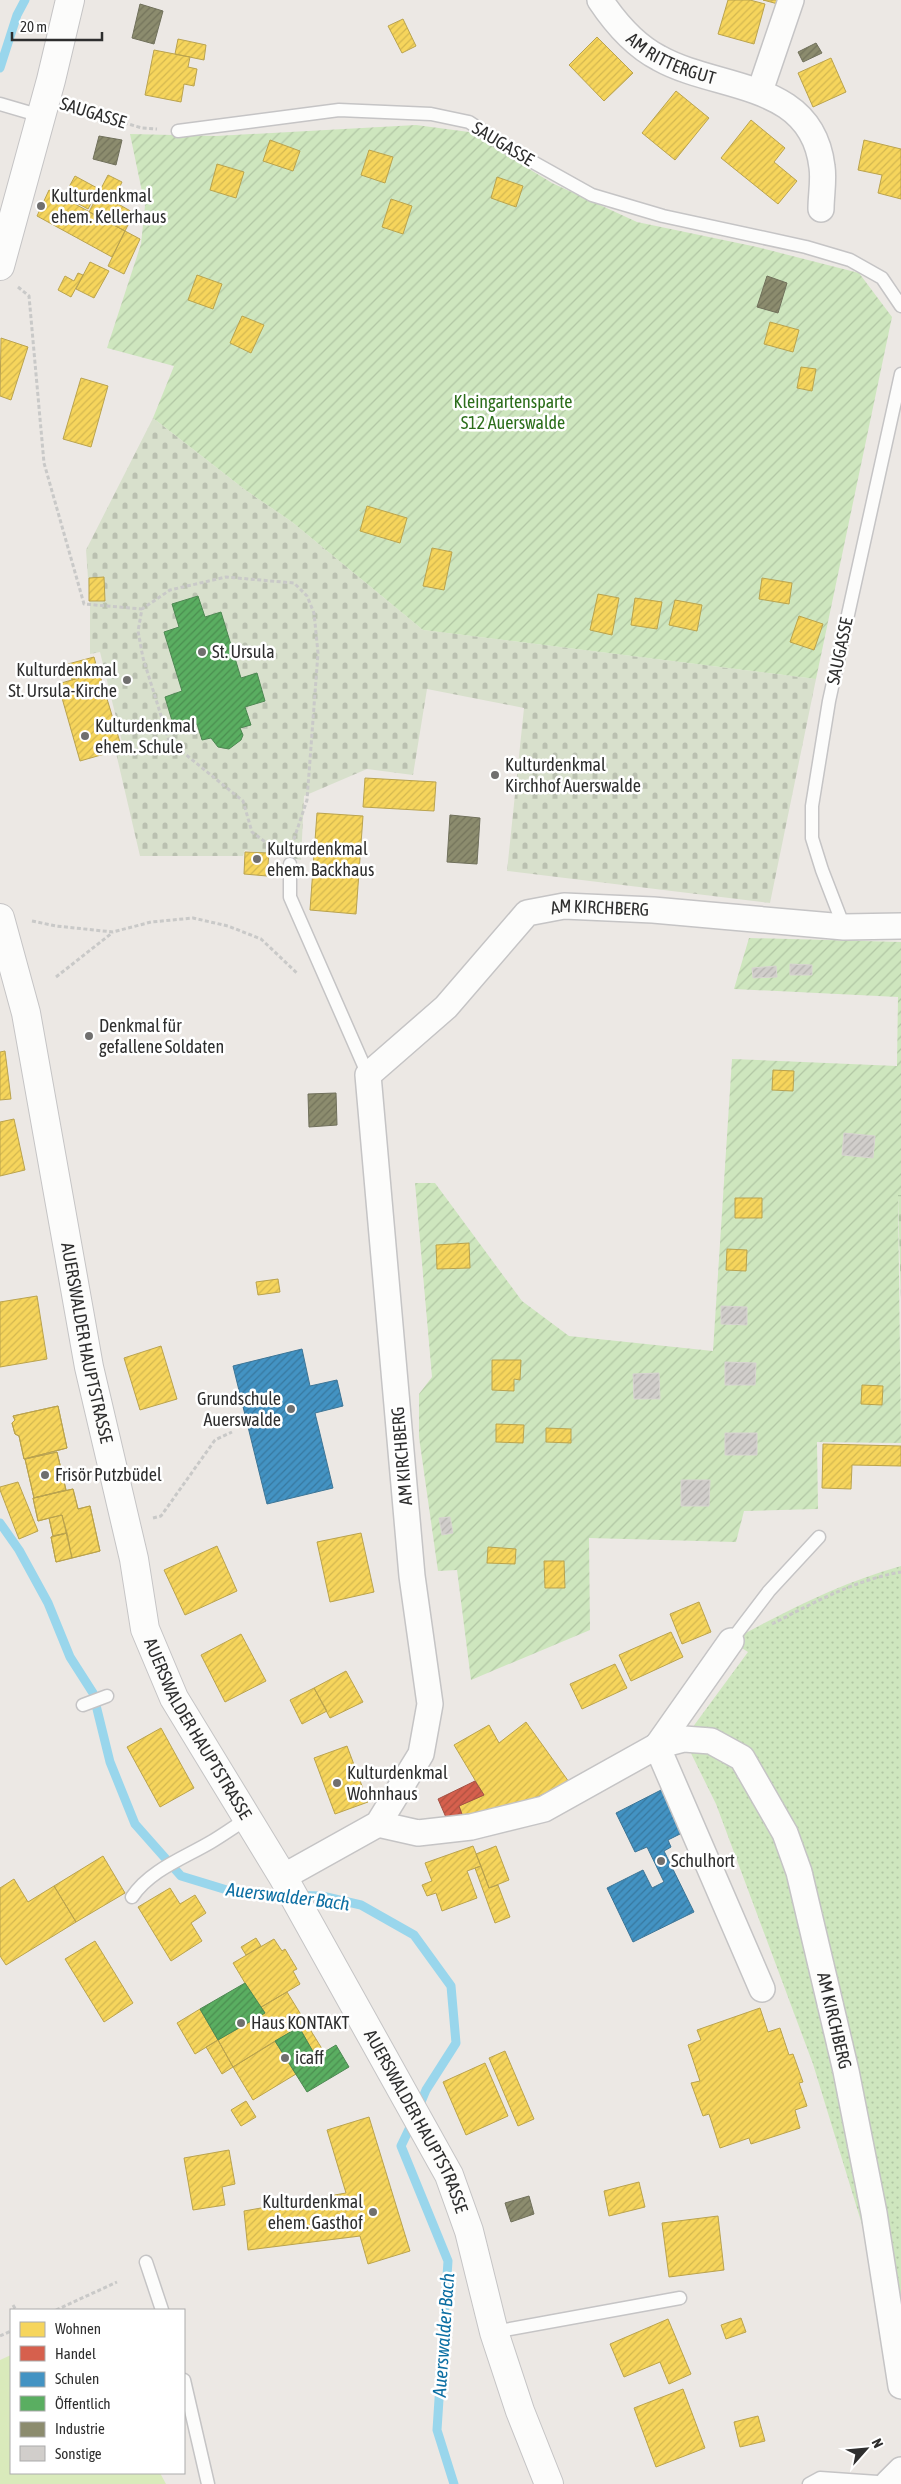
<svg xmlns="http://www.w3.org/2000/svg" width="901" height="2484" font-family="'Asap Condensed',sans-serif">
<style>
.grass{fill:url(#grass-dots)}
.forest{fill:url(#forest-firs)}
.cemetery{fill:url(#cemetery-stones)}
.garden{fill:url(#garden-furrows)}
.pitch{fill:#d9eabb}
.homes{fill:url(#homes-hatch);stroke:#baa34e}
.shops{fill:url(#shops-hatch);stroke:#a45144}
.schools{fill:url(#schools-hatch);stroke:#3d7596}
.public{fill:url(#public-hatch);stroke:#4d8852}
.industry{fill:url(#industry-hatch);stroke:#70705b}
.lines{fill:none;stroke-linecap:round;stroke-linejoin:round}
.stream{stroke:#99d6ec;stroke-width:9}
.building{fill:url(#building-hatch);stroke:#d7d4d0}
.lane-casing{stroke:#c5c4c5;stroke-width:15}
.street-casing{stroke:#c5c4c5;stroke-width:28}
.secondary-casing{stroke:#c5c4c5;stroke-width:30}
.path{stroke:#c9c9c8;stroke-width:3;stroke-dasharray:4 2.5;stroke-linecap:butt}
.lane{stroke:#fcfcfb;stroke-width:12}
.street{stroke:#fcfcfb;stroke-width:25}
.secondary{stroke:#fcfcfb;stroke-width:28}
.poi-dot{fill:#706f6e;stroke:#fff;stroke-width:2}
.labels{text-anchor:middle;stroke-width:5;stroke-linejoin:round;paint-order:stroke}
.street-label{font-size:18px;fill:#2e2e2e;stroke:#fff}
.poi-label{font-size:18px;fill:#2e2e2e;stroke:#fff;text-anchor:start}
.park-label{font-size:18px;fill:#2c6e1b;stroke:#fff}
.water-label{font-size:19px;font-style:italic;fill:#0d6fa3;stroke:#fff}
</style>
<defs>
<pattern id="grass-dots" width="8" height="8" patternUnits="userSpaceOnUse" patternTransform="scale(1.25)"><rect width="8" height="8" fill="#cee6be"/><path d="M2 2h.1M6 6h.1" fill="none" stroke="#b1c6a4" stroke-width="1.8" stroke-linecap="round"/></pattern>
<pattern id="forest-firs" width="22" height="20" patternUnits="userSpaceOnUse" patternTransform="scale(1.25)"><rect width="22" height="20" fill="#cee6be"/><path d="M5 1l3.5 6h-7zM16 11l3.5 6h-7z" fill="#b1c6a4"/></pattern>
<pattern id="cemetery-stones" width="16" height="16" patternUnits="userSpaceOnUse" patternTransform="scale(1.25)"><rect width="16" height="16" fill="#d8e0cc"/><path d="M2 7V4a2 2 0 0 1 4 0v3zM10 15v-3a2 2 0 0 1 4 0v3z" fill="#bac0b0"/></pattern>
<pattern id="garden-furrows" width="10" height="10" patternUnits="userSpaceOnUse" patternTransform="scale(1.25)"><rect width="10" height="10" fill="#cee6be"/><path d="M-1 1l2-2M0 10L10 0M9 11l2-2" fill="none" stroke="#b1c6a4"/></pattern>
<pattern id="homes-hatch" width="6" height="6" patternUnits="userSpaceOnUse" patternTransform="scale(1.25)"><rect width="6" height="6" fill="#f6d55c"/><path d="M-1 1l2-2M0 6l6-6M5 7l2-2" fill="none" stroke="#d3b750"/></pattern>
<pattern id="shops-hatch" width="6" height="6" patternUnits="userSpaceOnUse" patternTransform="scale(1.25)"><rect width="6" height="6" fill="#d6604d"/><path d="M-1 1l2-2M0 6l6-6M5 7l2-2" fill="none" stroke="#ae5040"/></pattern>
<pattern id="schools-hatch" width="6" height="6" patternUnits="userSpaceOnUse" patternTransform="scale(1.25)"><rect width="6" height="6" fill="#4393c3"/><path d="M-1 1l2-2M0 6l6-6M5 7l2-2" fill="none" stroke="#38789f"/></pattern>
<pattern id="public-hatch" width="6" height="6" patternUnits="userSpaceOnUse" patternTransform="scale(1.25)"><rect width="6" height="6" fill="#5aae61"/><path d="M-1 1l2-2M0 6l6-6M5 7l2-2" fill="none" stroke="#4b8e50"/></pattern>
<pattern id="industry-hatch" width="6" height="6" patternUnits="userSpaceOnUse" patternTransform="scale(1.25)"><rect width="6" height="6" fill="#8c8c6e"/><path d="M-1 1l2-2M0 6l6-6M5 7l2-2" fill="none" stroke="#73735b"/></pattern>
<pattern id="building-hatch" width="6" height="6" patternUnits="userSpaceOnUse" patternTransform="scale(1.25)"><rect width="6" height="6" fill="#d1cecb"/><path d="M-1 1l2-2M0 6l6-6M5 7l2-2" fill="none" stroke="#b4b1af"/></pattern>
</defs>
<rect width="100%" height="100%" fill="#ece8e4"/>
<path class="grass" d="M901,1566v747h-12l-76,-249 -97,-260 -32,-65 64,-87 -17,-11c55,-30 109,-58 170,-75z"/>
<path class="forest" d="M898,1195h3v106z"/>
<path class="cemetery" d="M153,418l91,71 48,33 131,108 393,49 -46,224 -263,-32 17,-163 -97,-19 -14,86 -46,-6 -63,27 -3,64 -56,-10 -2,6h-103l-24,-103 8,-3 -24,-98 -10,2v-48l-4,-56z"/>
<path class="garden" d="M416,125l53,7 83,51 85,39 120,25 102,26 33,44 -76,362 -393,-49 -131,-108 -48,-33 -91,-71 21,-52 -67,-18 34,-104 4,-38 -15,-72 86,2z
M749,938l152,4v253h-3l3,248 -84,-1 1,67 -74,2 -8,31 -147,-4 1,92 -119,50 -14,-110 -19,1 -19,-134v-43l13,-17 -17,-194h20l87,118 47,35 144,15 19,-292 165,7 1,-69 -164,-8z"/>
<path class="pitch" d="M11,2355v118h149l6,11h-166v-124z"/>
<path class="homes" d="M728,0h22l15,4 -11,40 -36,-10z
M763,0h16l-1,4z
M403,19l13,27 -14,7 -14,-27z
M597,37l36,36 -29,28 -35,-36z
M178,39l28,6 -2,15 -29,-6z
M154,50l36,7 -2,10 9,2 -3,17 -10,-2 -3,18 -36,-7z
M831,58l15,34 -33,15 -15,-34z
M676,91l33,27 -34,42 -33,-27z
M751,120l34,28 -11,14 23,19 -19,23 -57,-46z
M270,140l30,11 -7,20 -30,-10z
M864,140l37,9v50l-23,-6 4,-18 -24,-5z
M369,150l24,7 -8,26 -24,-8z
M217,164l27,8 -8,26 -26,-8z
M108,175l14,7 -9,19 21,12 -9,18 -36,-19z
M75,176l24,13 -11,20 -24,-13z
M497,177l26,9 -7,21 -25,-9z
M49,190l76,41 -13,26 -75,-41z
M391,199l21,7 -9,28 -21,-7z
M125,231l15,8 -16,35 -16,-8z
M90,262l19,9 -15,27 -18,-9z
M78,273l5,2 -12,22 -13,-7 7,-14 9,5z
M197,275l25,9 -9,25 -25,-9z
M242,316l22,9 -13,28 -21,-10z
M770,322l29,8 -6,22 -29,-8z
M1,338l27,9 -17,53 -11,-4z
M801,367l15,2 -4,22 -15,-3z
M81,378l27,8 -17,61 -28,-8z
M367,506l40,12 -7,25 -40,-12z
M432,548l20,4 -8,38 -21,-4z
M104,577l1,24h-16v-23z
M762,578l30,5 -3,21 -30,-5z
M598,594l21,4 -7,37 -22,-5z
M635,598l27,4 -5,27 -26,-4z
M675,600l27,5 -5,26 -28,-6z
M799,616l24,8 -9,26 -24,-8z
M94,657l4,15 -26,8 -4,-16z
M99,672l23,77 -42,12 -22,-77z
M365,778l71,4 -2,29 -71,-4z
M317,813l46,3 -7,98 -46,-4z
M245,852l24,1 -2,23 -23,-2z
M5,1051l6,48 -11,1v-48z
M773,1070l21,1 -1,20 -21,-1z
M14,1119l11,51 -25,6v-54z
M735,1198h27v20h-27z
M469,1243l1,25 -33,1 -1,-24z
M727,1249l20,1 -1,21 -20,-1z
M278,1279l2,13 -22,3 -2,-13z
M37,1296l10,63 -47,8v-65z
M161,1346l16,53 -37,11 -16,-52z
M492,1360h29l-1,20 -6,-1v12l-22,-1z
M862,1385l21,1 -1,19 -21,-1z
M58,1406l9,42 -43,11 -5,-23 -4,-2 -3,-11 3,-3 -2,-4z
M58,1406l9,42 -43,11 -5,-23 -4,-2 -3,-11 3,-3 -2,-4z
M496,1424l28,1 -1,18 -27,-1z
M546,1428l25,1v14l-25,-1z
M823,1444l78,2v20l-49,-1 -1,24 -29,-1z
M57,1452l9,38 -32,8 -9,-39z
M57,1452l9,38 -32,8 -9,-39z
M18,1482l20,49 -19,8 -19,-49v-3z
M73,1489l5,20 12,-3 10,45 -44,11 -5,-25 16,-4 -14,3 -4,-18 -11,3 -5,-23z
M73,1489l5,20 12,-3 10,45 -28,7 -10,-43 -24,6 -5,-23z
M62,1515l5,18 -14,3 -4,-18z
M67,1533l5,25 -16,4 -5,-25z
M361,1533l13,59 -44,10 -13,-60z
M217,1546l20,45 -52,24 -21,-45z
M488,1547l28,2 -1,15 -28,-1z
M544,1561h20l1,27h-20z
M699,1602l12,30 -29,12 -12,-30z
M671,1632l12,25 -52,24 -12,-26z
M241,1634l25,47 -41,21 -24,-47z
M615,1664l12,24 -45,21 -12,-25z
M346,1671l17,31 -33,16 -16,-30z
M314,1688l13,23 -25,13 -12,-24z
M526,1722l43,60 -32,15 -73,23 -5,-14 25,-11 -30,-50 35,-20 10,18z
M161,1728l33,60 -34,19 -33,-60z
M347,1746l21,56 -33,12 -21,-56z
M473,1846l8,20 -14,5 10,27 -35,13 -6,-18 -9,3 -5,-11 10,-4 -7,-18z
M496,1846l13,34 -20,8 -13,-34z
M103,1856l22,37 -49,29 -22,-36z
M481,1866l8,22 9,-3 12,32 -15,6 -20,-55z
M14,1879l14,23 26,-16 22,36 -70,43 -6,-9v-68z
M170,1888l10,16 15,-9 11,18 -15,10 11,18 -31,20 -33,-54z
M256,1938l5,8 -15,9 -5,-8z
M274,1939l8,12 3,-2 12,20 -4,2 7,13 -40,24 -27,-45z
M95,1941l38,62 -29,19 -39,-63z
M287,1992l37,60 -8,5 -17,-30 -66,40 -15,-27 47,-27 -4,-6z
M760,2008l8,24 12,-4 9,27 4,-1 10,28 -4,1 8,23 -12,4 5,18 -49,16 -2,-6 -29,10 -11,-34 -6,2 -12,-33 9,-2 -12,-36 13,-5 -4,-10z
M200,2009l18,31 -23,14 -18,-31z
M218,2040l15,27 -11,7 -16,-27z
M275,2041l21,33 -43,26 -20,-33z
M505,2051l29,68 -16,7 -29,-68z
M485,2063l23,53 -42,19 -23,-53z
M246,2101l10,16 -15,9 -10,-16z
M369,2117l41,134 -42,13 -8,-28 -112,14 -4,-39 102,-18 -19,-63z
M229,2150l6,34 -13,3 3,18 -32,5 -9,-52z
M639,2182l6,25 -36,9 -5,-25z
M718,2216l6,54 -55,7 -7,-54z
M741,2318l5,14 -20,7 -5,-14z
M668,2319l23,55 -22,10 -9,-22 -36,15 -14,-33z
M683,2389l22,59 -49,19 -22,-59z
M758,2416l7,25 -25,6 -6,-25z"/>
<path class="shops" d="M475,1781l9,14 -25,11 5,14 -16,2 -10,-23z"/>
<path class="schools" d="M302,1349l8,37 27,-6 6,26 -28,7 18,75 -66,16 -34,-138z
M665,1788l21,43 -18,9 3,7 -7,4 30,61 -61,30 -26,-54 36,-18 9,18 12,-6 -17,-35 -12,5 -19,-39z"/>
<path class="public" d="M198,596l7,21 16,-5 20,66 16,-5 8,28 -20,6 6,18 -11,3 3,7 -2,5 -12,9 -11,-2 -7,-9 -9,2 -5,-16 -22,7 -10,-34 17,-6 -18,-59 15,-5 -7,-23z
M245,1983l20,30 -47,27 -18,-31z
M299,2027l17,30 20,-12 13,22 -42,25 -32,-51z"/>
<path class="industry" d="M140,4l23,7 -9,33 -22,-6z
M816,43l6,10 -19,9 -5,-10z
M99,136l23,4 -6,25 -23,-6z
M767,276l20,7 -9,30 -21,-6z
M450,815l30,3 -3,46 -30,-2z
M336,1093l1,32 -28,2 -1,-33z
M529,2196l5,18 -23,8 -6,-19z"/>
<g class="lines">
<path class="stream" d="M0,68l17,-53 8,-15
M0,1523l19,27 29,53 22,54 23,36 17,69 25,62 46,52 59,18 82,2 39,9 53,30 37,51 5,57 -30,47 -8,19
M413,2121l-12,25 47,115 -11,169 17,54"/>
</g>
<path class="building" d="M790,964l22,1v10h-22z
M776,966l1,11 -24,1 -1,-10z
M844,1133l31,3 -2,22 -31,-3z
M721,1306l26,1v18l-26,-1z
M725,1362l31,1 -1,22h-30z
M659,1373l1,26h-26l-1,-25z
M725,1433h32v22h-32z
M681,1480h29l-1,26h-28z
M450,1517l3,16 -11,2 -3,-17z"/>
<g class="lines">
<defs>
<path id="lane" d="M0,104l41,12
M178,131l161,-21 92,4 38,8 46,30 77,43 71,21 143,31 44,13 32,18 19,28
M290,864v33l78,178
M844,927l-22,-57 -10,-32v-32l17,-105 72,-327
M731,1641l38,-50 50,-54
M83,1705l24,-9
M132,1897c18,-27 52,-39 79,-55 12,-7 24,-16 36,-23
M146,2262l16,48
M494,2332l186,-34
M184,2380l24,104
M809,2484l11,-6 72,5"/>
<g id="street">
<path id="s1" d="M600,0c16,24 34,45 59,58 59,33 153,22 163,109 2,13 -1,28 -1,42"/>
<path d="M760,91l31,-91"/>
<path id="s2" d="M657,1746l27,-7 27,2 31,17 43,75 14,39 47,199 28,142 27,173"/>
<path d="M657,1746l74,-105"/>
<path d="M378,1824l40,9 53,-6 73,-18 113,-63 105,243"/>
<path id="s3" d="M283,1877l95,-53 43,-70 9,-50 -18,-128 -44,-501 78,-68 81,-94 37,-7 89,4 191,17 57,-1"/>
<path d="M888,2483l13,-13"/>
</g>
<g id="secondary">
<path d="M0,266l51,-186 19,-80"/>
<path id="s4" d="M0,918l26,95 63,354 45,192 11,70 29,69 109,179 166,298 20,56 25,101 26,79 29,73"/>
</g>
</defs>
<use href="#lane" class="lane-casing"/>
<use href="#street" class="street-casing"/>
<use href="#secondary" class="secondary-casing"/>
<path class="path" d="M74,108l68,20 15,1
M18,287l11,9 15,167 40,141 58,5
M276,847h-4l-20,-15 -9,-31 -74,-60 -26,-83 -5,-27 4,-22 28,-19 56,-13 68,6 13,13 7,17 4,40 -11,147 -14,42
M32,921l24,5 57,6 38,-10 42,-4 35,8 33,13 37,35
M56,977l56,-44
M153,1518l8,-2 54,-76 17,-8
M772,1624c41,-21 83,-44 129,-52
M13,2305l3,5
M56,2310l61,-28
M0,2336l11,-5"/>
<use href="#lane" class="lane"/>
<use href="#street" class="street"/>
<use href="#secondary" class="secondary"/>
</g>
<g class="poi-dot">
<circle cx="41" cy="206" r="5"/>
<circle cx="202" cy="652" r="5"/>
<circle cx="127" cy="680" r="5"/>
<circle cx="85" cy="736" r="5"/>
<circle cx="495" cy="775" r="5"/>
<circle cx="257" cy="859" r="5"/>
<circle cx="89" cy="1036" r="5"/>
<circle cx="291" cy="1409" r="5"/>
<circle cx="45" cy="1475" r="5"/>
<circle cx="337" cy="1783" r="5"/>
<circle cx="661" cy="1861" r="5"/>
<circle cx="241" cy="2023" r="5"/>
<circle cx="285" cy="2058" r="5"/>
<circle cx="373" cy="2212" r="5"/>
</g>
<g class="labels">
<g class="street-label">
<text dy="6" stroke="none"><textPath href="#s1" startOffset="95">AM RITTERGUT</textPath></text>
<text transform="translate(93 113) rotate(17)" y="6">SAUGASSE</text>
<text transform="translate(503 144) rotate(31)" y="6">SAUGASSE</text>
<text transform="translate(840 651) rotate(-78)" y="6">SAUGASSE</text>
<text dy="6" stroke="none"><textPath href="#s3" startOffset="1175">AM KIRCHBERG</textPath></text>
<text dy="6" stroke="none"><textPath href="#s4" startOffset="434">AUERSWALDER HAUPTSTRASSE</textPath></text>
<text transform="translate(402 1456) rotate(-95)" y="6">AM KIRCHBERG</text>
<text dy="6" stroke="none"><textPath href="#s4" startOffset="839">AUERSWALDER HAUPTSTRASSE</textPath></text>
<text dy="6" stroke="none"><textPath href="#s2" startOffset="371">AM KIRCHBERG</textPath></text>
<text dy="6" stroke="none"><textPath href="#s4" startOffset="1289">AUERSWALDER HAUPTSTRASSE</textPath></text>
</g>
<g class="poi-label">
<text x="51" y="202">Kulturdenkmal<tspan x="51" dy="21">ehem. Kellerhaus</tspan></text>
<text x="212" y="658">St. Ursula</text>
<text x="117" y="676" text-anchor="end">Kulturdenkmal<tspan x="117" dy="21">St. Ursula-Kirche</tspan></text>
<text x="95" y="732">Kulturdenkmal<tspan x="95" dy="21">ehem. Schule</tspan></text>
<text x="505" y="771">Kulturdenkmal<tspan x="505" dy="21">Kirchhof Auerswalde</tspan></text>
<text x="267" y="855">Kulturdenkmal<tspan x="267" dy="21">ehem. Backhaus</tspan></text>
<text x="99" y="1032">Denkmal für<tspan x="99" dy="21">gefallene Soldaten</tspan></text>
<text x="281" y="1405" text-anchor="end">Grundschule<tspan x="281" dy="21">Auerswalde</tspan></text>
<text x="55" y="1481">Frisör Putzbüdel</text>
<text x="347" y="1779">Kulturdenkmal<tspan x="347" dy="21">Wohnhaus</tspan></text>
<text x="671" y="1867">Schulhort</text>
<text x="251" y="2029">Haus KONTAKT</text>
<text x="295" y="2064">icaff</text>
<text x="363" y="2208" text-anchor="end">Kulturdenkmal<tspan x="363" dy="21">ehem. Gasthof</tspan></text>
</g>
<g class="park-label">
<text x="513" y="408">Kleingartensparte<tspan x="513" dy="21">S12 Auerswalde</tspan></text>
</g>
<g class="water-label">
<text transform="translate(288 1896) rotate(7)" y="7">Auerswalder Bach</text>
<text transform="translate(443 2335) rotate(-86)" y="7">Auerswalder Bach</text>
</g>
</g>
<rect x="10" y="2309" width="175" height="165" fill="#ffffff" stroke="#ababab"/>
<rect x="20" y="2322" width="25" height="15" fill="#f6d55c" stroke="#ababab"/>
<text x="55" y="2334" font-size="15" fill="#2e2e2e">Wohnen</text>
<rect x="20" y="2346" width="25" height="15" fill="#d6604d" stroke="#ababab"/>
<text x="55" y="2359" font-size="15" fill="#2e2e2e">Handel</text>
<rect x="20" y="2372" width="25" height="15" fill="#4393c3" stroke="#ababab"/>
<text x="55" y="2384" font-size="15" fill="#2e2e2e">Schulen</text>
<rect x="20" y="2396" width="25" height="15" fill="#5aae61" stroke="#ababab"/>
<text x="55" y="2409" font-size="15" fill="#2e2e2e">Öffentlich</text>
<rect x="20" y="2422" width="25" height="15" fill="#8c8c6e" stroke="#ababab"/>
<text x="55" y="2434" font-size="15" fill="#2e2e2e">Industrie</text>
<rect x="20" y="2446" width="25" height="15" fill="#d1cecb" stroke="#ababab"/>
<text x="55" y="2459" font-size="15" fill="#2e2e2e">Sonstige</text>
<g transform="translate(866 2449) rotate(63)" stroke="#ffffff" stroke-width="4" paint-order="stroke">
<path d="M0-4L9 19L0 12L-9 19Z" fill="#2e2e2e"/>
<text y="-8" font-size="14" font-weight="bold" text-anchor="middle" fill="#2e2e2e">N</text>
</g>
<path d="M12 32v8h90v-8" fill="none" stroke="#2e2e2e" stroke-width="2.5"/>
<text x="20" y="32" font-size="15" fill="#2e2e2e" stroke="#ffffff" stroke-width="4" paint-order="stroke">20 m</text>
</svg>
